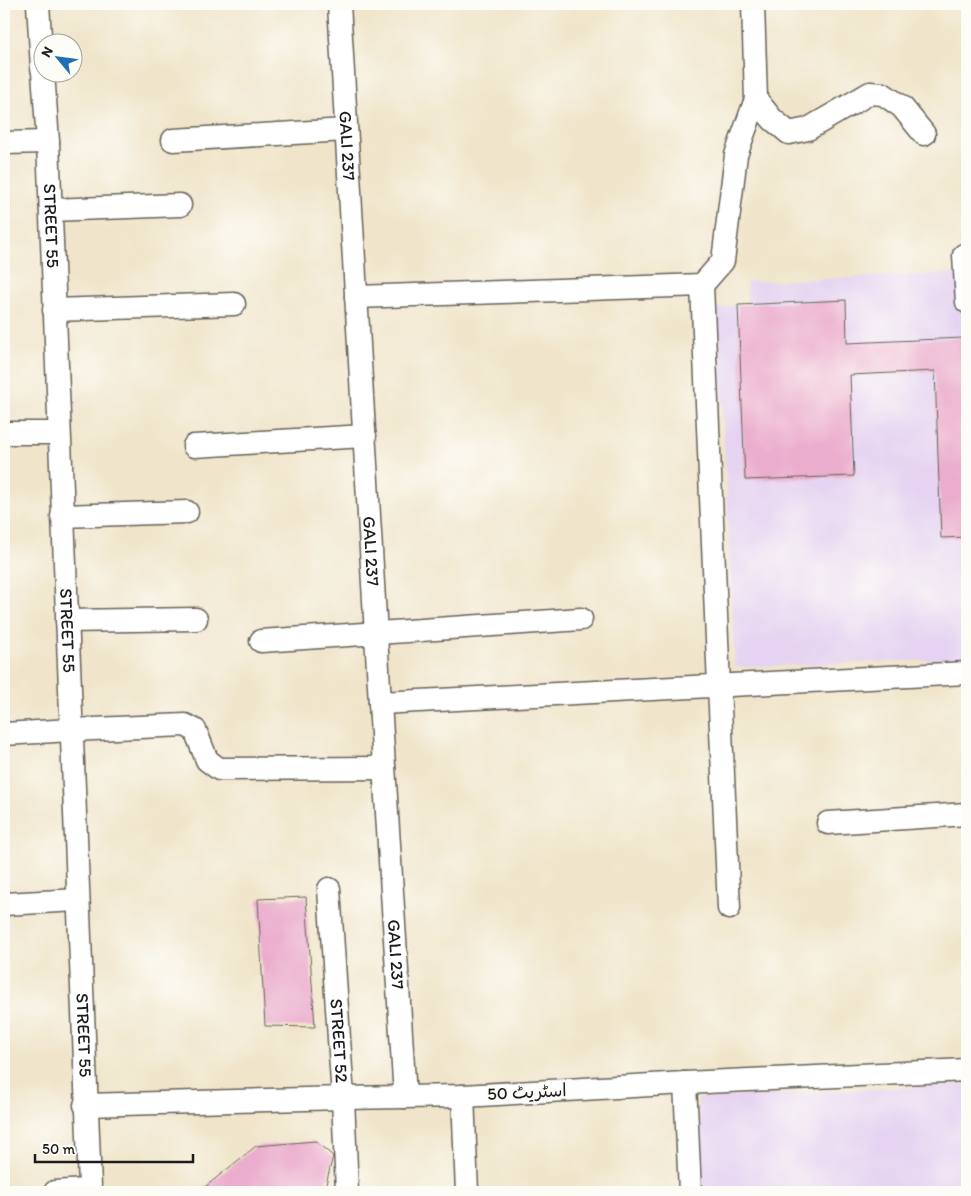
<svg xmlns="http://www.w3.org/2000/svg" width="971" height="1196" font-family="Itim,'Playpen Sans Arabic',sans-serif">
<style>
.built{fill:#e5d3f1}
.building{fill:#ebadcd}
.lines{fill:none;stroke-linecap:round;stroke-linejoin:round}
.minor-casing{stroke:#666259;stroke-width:25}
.minor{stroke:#fff;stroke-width:22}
.labels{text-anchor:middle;stroke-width:4;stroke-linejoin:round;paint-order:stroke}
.street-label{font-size:18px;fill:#1c1c1c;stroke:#fdfcf7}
</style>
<rect width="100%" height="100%" fill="#fdfcf7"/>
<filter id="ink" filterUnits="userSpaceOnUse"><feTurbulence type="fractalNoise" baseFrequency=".02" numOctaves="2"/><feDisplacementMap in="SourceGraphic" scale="10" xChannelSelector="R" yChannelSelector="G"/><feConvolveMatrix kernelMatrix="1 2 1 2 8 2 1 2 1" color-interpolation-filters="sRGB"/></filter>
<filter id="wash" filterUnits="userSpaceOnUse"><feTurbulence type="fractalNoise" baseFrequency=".0096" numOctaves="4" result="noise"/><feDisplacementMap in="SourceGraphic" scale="20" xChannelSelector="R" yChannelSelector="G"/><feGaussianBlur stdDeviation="1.12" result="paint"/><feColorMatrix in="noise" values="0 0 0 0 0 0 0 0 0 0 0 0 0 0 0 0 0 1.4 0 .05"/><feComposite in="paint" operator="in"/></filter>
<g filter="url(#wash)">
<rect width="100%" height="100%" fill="#f0e5ca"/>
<path class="built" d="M961,273l6,104v282l-232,8 -17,-359 29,-4v-22z
M967,1084v108h-265l-4,-94z"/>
<g id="blocks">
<path class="building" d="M4,204l6,1 -6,23z
M846,300l1,43 116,-5 4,98v101l-26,1 -6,-167 -85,4 4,101 -109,4 -7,-175z
M306,897l9,130 -50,-1 -7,-127z
M315,1141l18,15 -9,36h-121l2,-5 51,-41z"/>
</g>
</g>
<g filter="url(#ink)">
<use href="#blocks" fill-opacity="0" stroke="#666259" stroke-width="1"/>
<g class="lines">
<defs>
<g id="minor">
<path d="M38,4l4,64"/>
<path id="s1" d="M339,4l41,699 25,394"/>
<path id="s2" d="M43,72l5,70 42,1044 -1,3 -4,1 -30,2"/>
<path d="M756,99l16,20 17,14 19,-4 62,-36 13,1 19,13 22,27"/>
<path d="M173,140l173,-10"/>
<path d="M4,143l44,-1"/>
<path d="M51,210l129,-5"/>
<path d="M964,255l3,47"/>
<path d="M356,297l346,-12"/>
<path d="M54,310l180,-6"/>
<path d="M4,433h55"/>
<path d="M194,446l171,-10"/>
<path d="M62,516l125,-4"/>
<path d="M67,621l129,-2"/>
<path d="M261,641l320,-22"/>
<path d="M380,703l587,-30"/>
<path d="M4,734l67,-4 114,-5 10,5 12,30 12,9 165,-1"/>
<path d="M828,823l139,-9"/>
<path id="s3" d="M329,889l14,209 4,94"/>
<path d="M4,904l74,-4"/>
<path d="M729,908l-10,-222 -17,-401 21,-24 13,-106 20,-56 -3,-95"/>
<path d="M685,1083l5,109"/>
<path d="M463,1096l4,96"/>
<path d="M85,1105l258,-7 120,-2 222,-13 282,-13"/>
</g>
</defs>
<use href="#minor" class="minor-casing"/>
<use href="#minor" class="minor"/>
</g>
</g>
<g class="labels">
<g class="street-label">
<text dy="6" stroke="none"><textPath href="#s1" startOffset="142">GALI 237</textPath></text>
<text dy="6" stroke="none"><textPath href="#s2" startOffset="154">STREET 55</textPath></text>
<text dy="6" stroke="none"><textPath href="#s1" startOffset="548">GALI 237</textPath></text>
<text dy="6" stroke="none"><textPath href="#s2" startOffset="559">STREET 55</textPath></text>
<text dy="6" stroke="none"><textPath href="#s1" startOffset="952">GALI 237</textPath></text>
<text dy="6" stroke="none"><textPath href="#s2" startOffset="964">STREET 55</textPath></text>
<text dy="6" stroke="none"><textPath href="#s3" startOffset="152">STREET 52</textPath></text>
<text transform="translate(527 1092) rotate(-3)" y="6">اسٹریٹ 50</text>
</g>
</g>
<rect width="971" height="1196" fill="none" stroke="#fdfcf7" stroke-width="20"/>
<g transform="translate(58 58) rotate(299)"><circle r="24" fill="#fdfcf7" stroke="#a3a29f"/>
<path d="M0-4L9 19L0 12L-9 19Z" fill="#1f6fb2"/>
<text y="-8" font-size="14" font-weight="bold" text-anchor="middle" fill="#1c1c1c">N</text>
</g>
<path d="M35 1154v8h158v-8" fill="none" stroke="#1c1c1c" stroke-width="2.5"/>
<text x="42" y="1154" font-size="15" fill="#1c1c1c" stroke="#fdfcf7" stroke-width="4" paint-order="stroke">50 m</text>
</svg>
